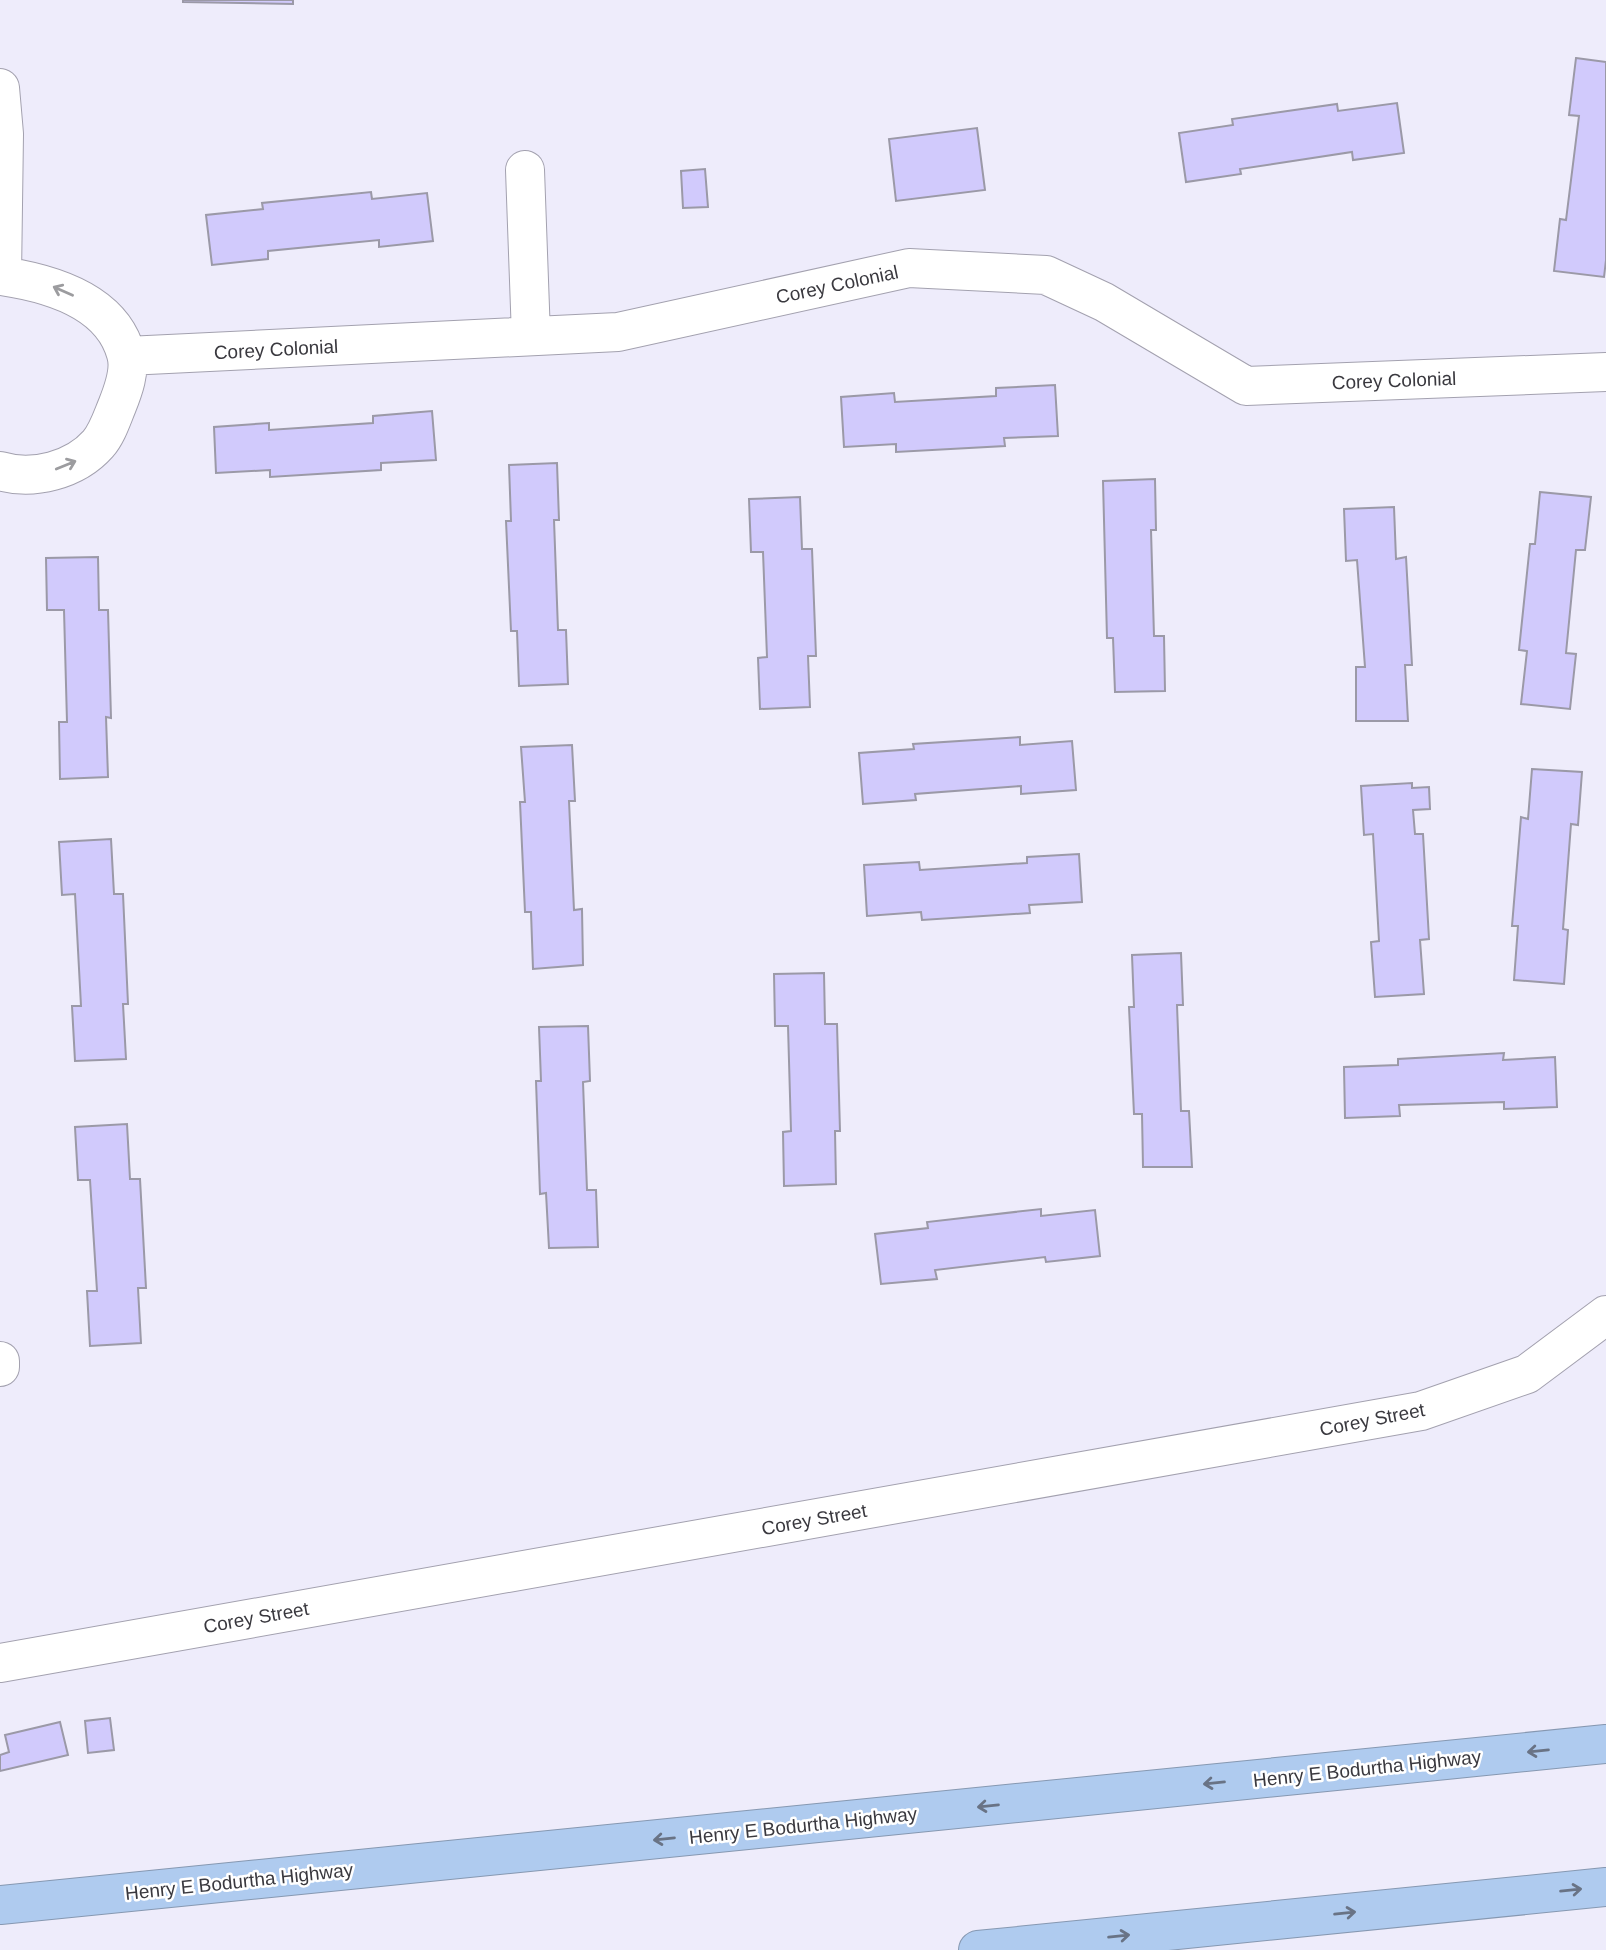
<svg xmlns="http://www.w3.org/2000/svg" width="1606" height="1950" font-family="Helvetica,sans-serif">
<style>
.building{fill:#d1cafc;stroke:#9b99a7;stroke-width:2}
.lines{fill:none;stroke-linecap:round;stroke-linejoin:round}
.minor-casing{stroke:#a3a1af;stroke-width:40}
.highway-casing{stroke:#8698b1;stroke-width:40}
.minor{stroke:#fff;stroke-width:38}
.highway{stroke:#afcbef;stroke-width:38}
.oneway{stroke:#9c9c9f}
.oneway2{stroke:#697385}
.labels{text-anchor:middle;stroke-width:5;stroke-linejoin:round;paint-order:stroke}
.street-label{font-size:19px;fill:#3a393f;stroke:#fff}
</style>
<rect width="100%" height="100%" fill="#eeecfb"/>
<path class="building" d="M183,0h110v4l-110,-2z
M1576,58l30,4v198l-2,17 -50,-6 6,-52 6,1 13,-104 -10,-1z
M1397,103l7,50 -51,7 -1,-8 -112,17 1,5 -55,8 -7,-49 54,-8 -1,-6 105,-15 1,7z
M977,128l8,62 -89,11 -7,-62z
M705,169l3,38 -25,1 -2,-37z
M371,192l1,7 55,-6 6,48 -54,6v-7l-111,11v8l-56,6 -6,-50 57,-6 -1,-6z
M1055,385l3,51 -54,2 1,8 -109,6v-8l-52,3 -3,-50 53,-4 1,9 101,-6v-8z
M432,411l4,49 -55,3v7l-111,7v-7l-54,3 -2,-46 55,-4v7l104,-7v-7z
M557,463l2,57h-5l4,110h8l2,54 -49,2 -2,-55h-6l-5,-110h5l-2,-56z
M1155,479l1,51h-5l3,106h10l1,55 -50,1 -2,-54h-6l-4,-157z
M1540,492l51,5 -6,53h-9l-10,103 10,1 -6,55 -49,-5 6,-53 -8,-1 11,-106h5z
M800,497l2,52h10l4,107h-8l2,51 -50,2 -2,-51 9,-1 -4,-105h-12l-2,-53z
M1394,507l2,52 10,-2 6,108h-7l3,56h-52v-54h9l-8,-107 -11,1 -2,-52z
M98,557l1,53h9l3,108 -5,-1 2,60 -48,2 -1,-57h8l-3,-112h-17l-1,-52z
M1020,737v8l52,-4 4,49 -55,4v-8l-106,8 1,6 -53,4 -4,-51 55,-4 -1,-5z
M572,745l3,56h-6l5,109 8,-1 1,56 -50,4 -2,-57h-6l-5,-110h5l-4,-55z
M1532,769l50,3 -4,53 -7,-1 -8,105 5,1 -4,54 -50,-4 4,-54h-6l9,-109 7,2z
M1412,783v5l17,-1 1,22 -17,1 2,24h8l6,105 -9,1 4,54 -49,3 -4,-55 8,-1 -6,-107 -9,1 -3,-49z
M111,839l3,55h9l5,110h-5l3,55 -51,2 -3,-55h9l-6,-112 -13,1 -3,-53z
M1079,854l3,48 -53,3 1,8 -108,7 -1,-8 -54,4 -3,-51 55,-3 1,8 107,-7v-6z
M1181,953l2,52h-6l4,106h8l3,56h-49l-1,-53h-8l-5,-107h5l-2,-52z
M824,973l1,51h12l3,107h-5l1,53 -52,2 -1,-54 8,-1 -3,-105h-13l-1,-52z
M588,1026l2,55 -7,1 4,108h9l2,57 -49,1 -3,-55 -6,1 -4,-113h5l-2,-54z
M1504,1053l-1,7 52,-3 2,50 -53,2v-7l-105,3 1,11 -55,2 -1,-51 54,-2v-6z
M127,1124l3,55h10l6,109h-8l3,55 -51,3 -3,-55h10l-7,-111h-12l-3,-53z
M1041,1209v7l54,-6 5,46 -54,6 -1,-5 -110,13 2,9 -56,5 -6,-50 53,-6 -1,-6z
M110,1718l4,32 -26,3 -3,-32z
M60,1722l8,33 -68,16v-16l9,-3 -4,-17z"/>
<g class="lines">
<defs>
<path id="minor" d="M0,88l4,46 -2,142
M525,170l6,166
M127,356l491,-24 291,-64 137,7 58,27 142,84 360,-14
M0,471c33,10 75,-1 98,-27 9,-10 14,-26 19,-38 6,-15 14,-36 9,-52 -14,-53 -77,-71 -124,-78
M0,1361v6
M0,1663l1421,-252 106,-37 79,-59"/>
<path id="highway" d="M0,1905l1606,-161
M978,1950l628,-63"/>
</defs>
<use href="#minor" class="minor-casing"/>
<use href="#highway" class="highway-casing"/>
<use href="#minor" class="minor"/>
<use href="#highway" class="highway"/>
</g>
<defs><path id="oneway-shaft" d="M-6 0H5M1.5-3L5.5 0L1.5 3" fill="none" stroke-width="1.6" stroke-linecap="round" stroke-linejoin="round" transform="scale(1.75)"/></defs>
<g class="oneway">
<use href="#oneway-shaft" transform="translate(63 291) rotate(-156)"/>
<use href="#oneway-shaft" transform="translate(66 465) rotate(-22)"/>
</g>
<g class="oneway2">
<use href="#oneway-shaft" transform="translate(1538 1751) rotate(174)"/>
<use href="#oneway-shaft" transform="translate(1214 1783) rotate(174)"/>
<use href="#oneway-shaft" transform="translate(988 1806) rotate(174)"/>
<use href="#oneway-shaft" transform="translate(664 1839) rotate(174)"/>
<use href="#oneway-shaft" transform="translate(1571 1890) rotate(-6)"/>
<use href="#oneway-shaft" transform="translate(1345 1913) rotate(-6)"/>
<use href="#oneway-shaft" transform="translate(1119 1936) rotate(-6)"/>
</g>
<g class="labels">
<g class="street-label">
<text transform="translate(837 284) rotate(-12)" y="7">Corey Colonial</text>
<text transform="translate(276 349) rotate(-3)" y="7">Corey Colonial</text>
<text transform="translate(1394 380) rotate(-2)" y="7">Corey Colonial</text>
<text transform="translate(1372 1419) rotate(-11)" y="7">Corey Street</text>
<text transform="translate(814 1519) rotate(-10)" y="7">Corey Street</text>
<text transform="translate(256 1617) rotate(-10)" y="7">Corey Street</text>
<text transform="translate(1367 1768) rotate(-6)" y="7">Henry E Bodurtha Highway</text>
<text transform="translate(803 1825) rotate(-6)" y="7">Henry E Bodurtha Highway</text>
<text transform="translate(239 1881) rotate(-6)" y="7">Henry E Bodurtha Highway</text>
</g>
</g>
</svg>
